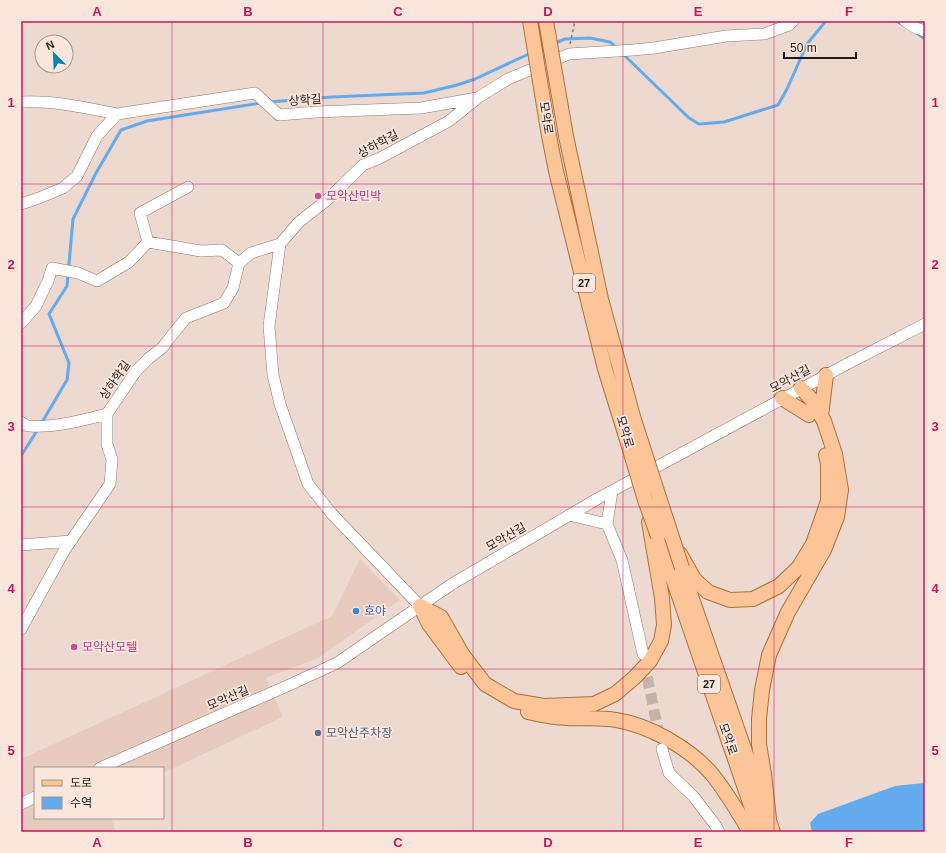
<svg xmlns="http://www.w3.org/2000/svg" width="946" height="853" font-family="Arial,'Noto Sans KR',sans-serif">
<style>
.built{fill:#e7cbbe}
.water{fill:#64abee}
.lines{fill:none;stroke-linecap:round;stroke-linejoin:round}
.stream{stroke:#64abee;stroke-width:3}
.minor-tunnel{stroke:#c4b3ab;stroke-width:11;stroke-dasharray:11 5.5;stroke-linecap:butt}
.minor-casing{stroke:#8b7971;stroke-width:12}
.major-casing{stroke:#ac6f3c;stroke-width:16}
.path{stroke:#897b75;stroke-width:1.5;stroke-dasharray:3 3;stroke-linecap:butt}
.minor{stroke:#fff;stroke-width:11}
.major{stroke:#fbc597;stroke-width:14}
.major-bridge-casing{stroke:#ac6f3c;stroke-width:16;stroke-linecap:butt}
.major-bridge{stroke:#fbc597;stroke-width:14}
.grid{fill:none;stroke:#c2185b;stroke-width:1;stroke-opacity:0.55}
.hotel-dot{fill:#d1479c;stroke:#fbe6dd;stroke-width:1.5}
.shop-dot{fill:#3f7fe0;stroke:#fbe6dd;stroke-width:1.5}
.service-dot{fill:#5c6f8a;stroke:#fbe6dd;stroke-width:1.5}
.labels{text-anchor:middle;stroke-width:3.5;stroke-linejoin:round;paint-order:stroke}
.shield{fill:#fbe6dd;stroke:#625652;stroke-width:1}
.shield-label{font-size:11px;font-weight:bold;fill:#201916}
.street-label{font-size:12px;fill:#201916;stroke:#fbe6dd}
.hotel-label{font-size:12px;fill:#b23c85;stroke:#fbe6dd;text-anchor:start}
.shop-label{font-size:12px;fill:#366cbe;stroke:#fbe6dd;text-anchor:start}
.service-label{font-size:12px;fill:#4e5e75;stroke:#fbe6dd;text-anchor:start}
.neatline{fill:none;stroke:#c2185b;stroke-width:1.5}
.grid-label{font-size:13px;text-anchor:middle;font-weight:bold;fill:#c2185b}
</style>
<rect width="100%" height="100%" fill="#edd9d0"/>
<path class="built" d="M360,559l40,41 -82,58 -52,20 17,39 -120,56v-5h-128v50h76l5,14h-95v-73l311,-143z"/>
<path class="water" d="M924,783l1,49h-113l-2,-9 8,-9 77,-28z"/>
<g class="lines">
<path class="stream" d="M896,21l7,4
M915,32l10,7
M553,44l12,-5 25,-1 20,4 7,6
M623,54l66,64 10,6 25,-2 54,-17 9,-16 20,-45 18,-22 2,-1
M269,102l63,-5 92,-4 33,-8 18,-6 56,-26
M41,424l26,-44 2,-17 -20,-49 18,-28 6,-67 23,-46 25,-43 26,-9 114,-18
M21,456l17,-27"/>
<path class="minor-tunnel" d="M644,661l16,79"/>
<defs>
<path id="minor" d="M905,21l11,7 9,3
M21,102c32,-2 65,6 96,12
M21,204l18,-6 24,-10 14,-12 20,-40 20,-22 138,-21 24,22 37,-3 105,-4 56,-10
M148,242l-8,-29 48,-26
M280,244l-11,82 4,49 7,29 28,80 24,30 88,92
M21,323l15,-17 12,-25 4,-13 26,5 19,8 32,-19 19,-20 53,9 21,-1 17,13
M21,422c3,2 5,4 8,4 25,2 55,-6 78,-12
M612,491l-5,33 15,36 21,94
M569,515l38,9
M21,545l50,-4
M21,629l43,-78 46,-67 2,-24 -5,-16v-30l29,-43 12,-12 15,-12 9,-12 14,-17 38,-15 9,-15 6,-25 12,-10 29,-9 19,-22 28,-22 36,-35 17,-7 69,-37 30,-24 29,-18 61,-25 64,-4 21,-2 72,-12 38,-2 25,-9 4,-4
M662,749l7,24 25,24 22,29 3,6
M100,768l187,-82 50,-23 115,-79 145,-85 250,-135 78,-40
M21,804l14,-7"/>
<path id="major" d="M549,136l7,35 49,198 19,61
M566,136l35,163 33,121
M782,398l27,17
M821,416l5,-41
M659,538l101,294
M680,554l14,25 14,13 22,8 23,-1 26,-13 20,-19 14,-23 15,-43v-37l-2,-9
M682,570l91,262
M420,606l21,11 21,37 23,30 29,17 30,5 50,-2 21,-10 19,-16 16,-17 11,-20 3,-16 -2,-27 -13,-76
M420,606l9,18 32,43
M528,712c13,3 26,6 39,6 16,1 34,-1 49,2 33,5 73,28 95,53 15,18 27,39 39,59
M769,819l-5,-45 -5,-30v-25l3,-29 7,-35 19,-43 36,-62 13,-33 4,-27 -6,-36 -11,-33 -12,-21 -11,-12"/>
</defs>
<use href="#minor" class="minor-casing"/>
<use href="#major" class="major-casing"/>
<path class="path" d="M570,44l5,-23"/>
<use href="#minor" class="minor"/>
<use href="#major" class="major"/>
<defs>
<path id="major-bridge" d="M530,21l19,115
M546,21l20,115
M634,420l48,148
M624,430l21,70 13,36"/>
</defs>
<use href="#major-bridge" class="major-bridge-casing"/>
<use href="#major-bridge" class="major-bridge"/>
</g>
<path class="grid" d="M172,21v811M323,21v811M473,21v811M623,21v811M774,21v811M21,184h904M21,346h904M21,507h904M21,669h904"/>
<g class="hotel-dot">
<circle cx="318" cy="196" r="4"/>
<circle cx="74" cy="647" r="4"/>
</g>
<circle class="shop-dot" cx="356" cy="611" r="4"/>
<circle class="service-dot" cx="318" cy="733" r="4"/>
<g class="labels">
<g class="shield">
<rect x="573" y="274" width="22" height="18" rx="3"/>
<rect x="698" y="675" width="22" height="18" rx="3"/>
</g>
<g class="shield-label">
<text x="584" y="287">27</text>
<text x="709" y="688">27</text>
</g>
<g class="street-label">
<text transform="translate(305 100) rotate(-4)" y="4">상학길</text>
<text transform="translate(546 118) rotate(81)" y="4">모악로</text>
<text transform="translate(378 144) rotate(-28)" y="4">상하학길</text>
<text transform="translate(790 379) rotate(-28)" y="4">모악산길</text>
<text transform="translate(115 380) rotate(-55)" y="4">상하학길</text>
<text transform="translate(625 432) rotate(73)" y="4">모악로</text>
<text transform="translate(506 537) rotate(-30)" y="4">모악산길</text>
<text transform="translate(228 698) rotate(-23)" y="4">모악산길</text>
<text transform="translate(728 739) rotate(71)" y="4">모악로</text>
</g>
<g class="hotel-label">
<text x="326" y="200">모악산민박</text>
<text x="82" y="651">모악산모텔</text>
</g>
<g class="shop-label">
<text x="364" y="615">호야</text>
</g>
<g class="service-label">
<text x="326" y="737">모악산주차장</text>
</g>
</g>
<rect width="946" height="853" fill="none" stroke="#fbe6dd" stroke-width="44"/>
<rect x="34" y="767" width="130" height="52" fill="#fbe6dd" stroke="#a3948d"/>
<rect x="42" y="780" width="20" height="6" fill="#fbc597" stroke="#a3948d"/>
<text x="70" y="787" font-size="12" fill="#201916">도로</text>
<rect x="42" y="797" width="20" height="12" fill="#64abee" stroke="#a3948d"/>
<text x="70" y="807" font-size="12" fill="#201916">수역</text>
<g transform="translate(54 54) rotate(336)"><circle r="19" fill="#fbe6dd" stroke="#a3948d"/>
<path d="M0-3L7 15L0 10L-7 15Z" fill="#0985a9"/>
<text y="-6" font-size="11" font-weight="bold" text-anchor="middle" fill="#201916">N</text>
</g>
<path d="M784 52v6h72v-6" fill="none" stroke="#201916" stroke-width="2"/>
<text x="790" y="52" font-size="12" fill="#201916" stroke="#fbe6dd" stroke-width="3" paint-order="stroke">50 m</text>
<rect x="22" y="22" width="902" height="809" class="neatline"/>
<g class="grid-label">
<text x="97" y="16">A</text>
<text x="248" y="16">B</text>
<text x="398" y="16">C</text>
<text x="548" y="16">D</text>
<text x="698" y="16">E</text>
<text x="849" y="16">F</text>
<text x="11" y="107">1</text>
<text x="935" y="107">1</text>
<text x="11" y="269">2</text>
<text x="935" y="269">2</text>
<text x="11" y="431">3</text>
<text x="935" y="431">3</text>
<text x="11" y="593">4</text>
<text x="935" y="593">4</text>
<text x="11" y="755">5</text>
<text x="935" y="755">5</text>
<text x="97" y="847">A</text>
<text x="248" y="847">B</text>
<text x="398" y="847">C</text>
<text x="548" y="847">D</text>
<text x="698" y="847">E</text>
<text x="849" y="847">F</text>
</g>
</svg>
